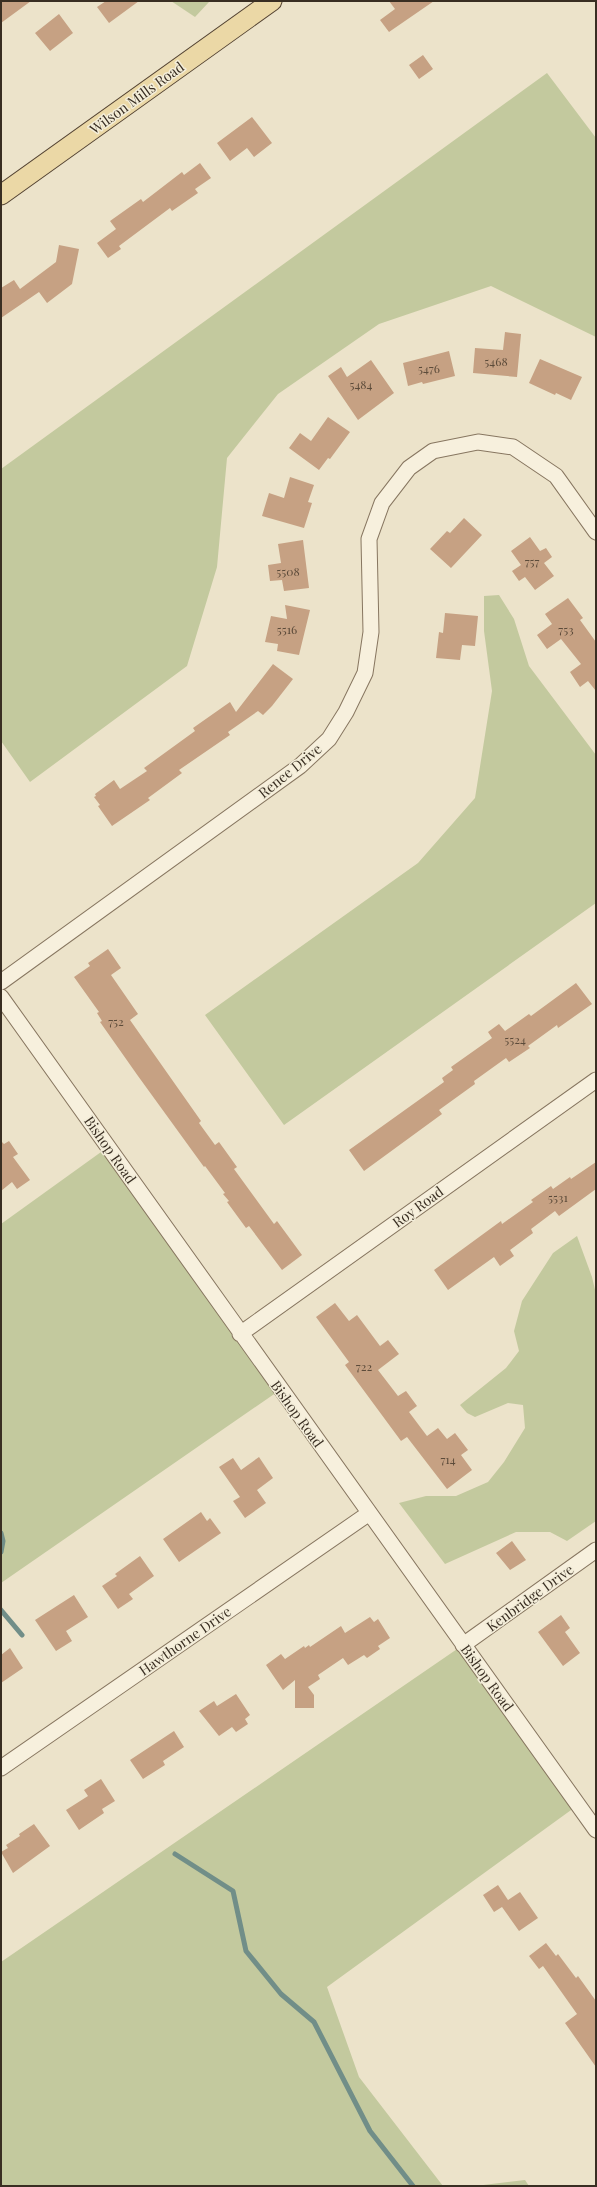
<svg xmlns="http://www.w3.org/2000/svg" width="597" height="2187" font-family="'Playfair Display',serif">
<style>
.green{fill:#c3c99e}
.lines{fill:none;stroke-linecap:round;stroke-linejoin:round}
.stream{stroke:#718e88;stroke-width:5}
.building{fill:#c6a183}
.minor-casing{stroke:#877660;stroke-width:17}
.major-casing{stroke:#543;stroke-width:21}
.minor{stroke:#f7f0dd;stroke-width:15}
.major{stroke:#ebd8a6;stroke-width:19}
.labels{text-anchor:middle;stroke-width:3;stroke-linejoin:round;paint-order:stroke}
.number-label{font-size:12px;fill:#5c4b3a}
.street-label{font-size:14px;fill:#392e22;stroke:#f3edd9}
</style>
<rect width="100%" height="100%" fill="#ece3ca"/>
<path class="green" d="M171,1h38v1l-14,15z
M547,73l49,65v199l-105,-51 -112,38 -101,70 -51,64 -10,109 -30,99 -157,116 -29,-41v-272z
M499,595l15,24 15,47 67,89v148l-312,222 -79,-110 213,-152 57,-65 17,-107 -8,-60v-35z
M108,1147l172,243 -279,193v-359z
M577,1236l15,41 4,17v227l-29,20 -17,-9h-34l-71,32 -46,-61 27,-7h30l32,-14 16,-20 21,-34 -2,-23 -15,-2 -33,14 -8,-4 -7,-8 46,-37 13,-17 -5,-20 8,-30 31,-48z
M463,1645l115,160 -251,182 32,90 84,109h-442v-224z
M525,2180l4,6h-54z"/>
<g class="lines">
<path class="stream" d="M1,1533l2,8 -2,11
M1,1610l21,25
M175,1854l58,37 13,60 35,43 33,28 56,109 43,55"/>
</g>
<path class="building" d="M1,1h30l-30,22z
M106,1h33l-30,22 -12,-16z
M389,1h45l-45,31 -9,-12 15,-11z
M59,14l14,19 -23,18 -15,-18z
M423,55l10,14 -14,10 -10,-14z
M252,117l20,26 -18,14 -7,-9 -17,13 -13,-18z
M200,163l11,15 -16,11 3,4 -26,18 -2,-3 -51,38 2,3 -13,9 -11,-15 19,-14 -6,-8 31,-22 2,3 39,-30 2,3z
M59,245l20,4 -7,35 -25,19 -8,-11 -38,26v-30l13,-8 6,9 36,-27z
M505,332l16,2 -4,43 -44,-4 2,-25 28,2z
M449,351l6,25 -32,8 -1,-2 -14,4 -5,-23z
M540,359l42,18 -11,23 -15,-7 -1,2 -26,-12z
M371,360l23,33 -36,27 -30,-44 13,-9 6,10z
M328,417l22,15 -20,27 -2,-1 -9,12 -30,-22 11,-15 11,8z
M290,477l24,8 -6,17 4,1 -8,25 -42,-12 7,-23 15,5z
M464,518l18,17 -31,33 -21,-19 17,-18 3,2z
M530,537l10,14 6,-3 6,9 -8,6 10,13 -19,14 -10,-13 -6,4 -7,-10 9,-6 -10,-14z
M303,540l6,48 -25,3 -2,-11 -12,1 -2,-16 13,-2 -3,-19z
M568,598l15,20 -3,2 16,22v49l-8,-10 -8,6 -10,-15 11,-8 -20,-25 -14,10 -10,-14 15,-11 -7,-10z
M285,605l25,5 -11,45 -22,-4 1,-7 -13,-2 6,-26 16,3z
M445,613l33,3 -3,30 -13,-1 -2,15 -24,-2 3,-26 4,1z
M273,664l20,15 -21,27 -9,9 -5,-4 -30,21 2,3 -51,35 3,3 -34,25 2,2 -38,26 -14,-20 2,-1 -6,-8 2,-1 -1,-2 19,-14 6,9 27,-18 -3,-3 51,-37 -2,-3 37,-26 6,10z
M108,949l13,19 -10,7 27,39 -8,6 71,101 -2,2 16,22 4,-3 18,25 -3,2 40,55 3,-3 25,34 -20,15 -33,-44 -3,2 -19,-26 2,-1 -6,-7 2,-1 -20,-27 -1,1 -66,-91 -38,-54 2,-1 -5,-8 2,-1 -25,-35 16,-11 -2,-3z
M576,983l16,21 -34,24 -1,-3 -29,21 2,2 -21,14 -3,-4 -32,23 1,3 -36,26 3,4 -78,57 -15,-21 95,-68 -2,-4 11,-8 -2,-3 41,-29 -4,-6 11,-8 6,7 24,-17 2,2z
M1,1141l3,3 5,-3 9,13 -5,3 17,23 -13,9 -5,-7 -11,9z
M596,1162v27l-37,27 -4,-5 -24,18 2,4 -23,17 4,6 -14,10 -6,-9 -46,33 -14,-20 67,-49 1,3 31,-22 -2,-2 20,-14 2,3 17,-12 1,2z
M335,1303l14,18 8,-6 23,31 8,-6 11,14 -21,16 20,26 8,-5 11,15 -8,6 18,24 11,-8 9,11 8,-6 13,17 -7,5 11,15 -25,19 -40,-52 -6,4 -56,-76 4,-3 -33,-45z
M259,1457l14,21 -16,12 9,13 -21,15 -12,-17 7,-4 -21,-30 14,-9 8,12z
M201,1512l6,9 3,-3 11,15 -42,29 -16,-23z
M512,1541l14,19 -16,10 -14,-17z
M140,1556l14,20 -25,18 4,5 -15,10 -16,-23 15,-10 -2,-2z
M74,1595l14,22 -22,14 6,10 -16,10 -21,-31z
M561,1615l9,13 -5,4 15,21 -17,13 -25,-34z
M370,1617l4,5 4,-3 12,19 -12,8 2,3 -13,9 -3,-3 -16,10 -5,-7 -25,17 2,4 -12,8 6,8v13h-19v-28l-12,10 -17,-25 15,-11 4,5 19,-13 1,2 4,-3 1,2 31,-21 4,7z
M10,1648l13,20 -22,15v-28z
M236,1694l14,21 -5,4 3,5 -12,8 -4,-5 -13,9 -20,-25 15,-10 3,5z
M174,1731l10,16 -21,14 2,4 -22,14 -13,-19z
M101,1779l14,22 -13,8 2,4 -25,17 -13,-20 22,-14 -4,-6z
M34,1824l16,22 -37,27 -12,-21 7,-4 -2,-3 14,-9 -1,-2z
M498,1885l10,15 12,-8 18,26 -19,13 -17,-24 -8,5 -11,-17z
M546,1943l10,13 2,-2 18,24 2,-2 18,25v66l-31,-44 12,-9 -34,-48 -4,3 -10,-13z"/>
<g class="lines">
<defs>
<path id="minor" d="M1,982l299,-216 29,-27 17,-27 19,-39 6,-41 -2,-93 13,-36 27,-35 24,-17 45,-9 35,5 43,29 40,56
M1,997l595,833
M240,1334l356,-254
M463,1645l133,-95
M1,1768l367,-254"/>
<path id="major" d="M1,195l271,-194"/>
</defs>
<use href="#minor" class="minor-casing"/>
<use href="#major" class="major-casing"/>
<use href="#minor" class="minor"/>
<use href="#major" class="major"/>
</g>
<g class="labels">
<g class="number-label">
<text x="496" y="366">5468</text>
<text x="429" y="373">5476</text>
<text x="361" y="389">5484</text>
<text x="532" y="566">757</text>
<text x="288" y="576">5508</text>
<text x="287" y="634">5516</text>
<text x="566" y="634">753</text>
<text x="116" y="1026">752</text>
<text x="515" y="1044">5524</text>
<text x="558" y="1202">5531</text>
<text x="364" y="1371">722</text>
<text x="448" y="1464">714</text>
</g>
<g class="street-label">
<text transform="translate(137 98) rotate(-36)" y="5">Wilson Mills Road</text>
<text transform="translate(290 771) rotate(-39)" y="5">Renee Drive</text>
<text transform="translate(110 1150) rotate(55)" y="5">Bishop Road</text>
<text transform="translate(418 1207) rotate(-36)" y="5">Roy Road</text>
<text transform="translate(297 1414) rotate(54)" y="5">Bishop Road</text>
<text transform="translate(530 1598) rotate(-36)" y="5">Kenbridge Drive</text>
<text transform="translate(185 1641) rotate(-35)" y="5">Hawthorne Drive</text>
<text transform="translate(487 1678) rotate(54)" y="5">Bishop Road</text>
</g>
</g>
<rect width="597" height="2187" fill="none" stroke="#392e22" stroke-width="4"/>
</svg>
